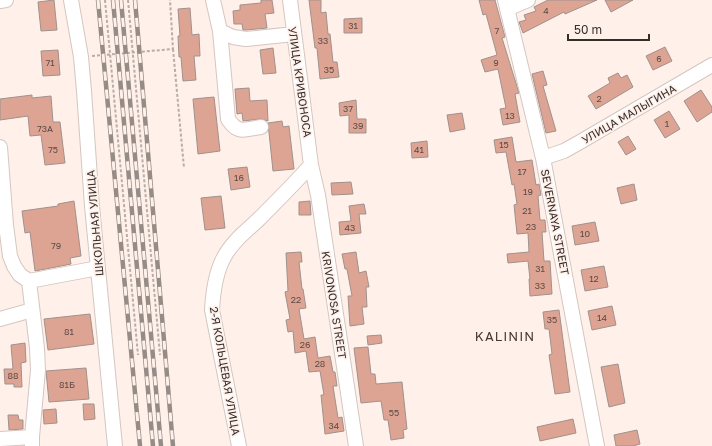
<svg xmlns="http://www.w3.org/2000/svg" width="712" height="446" font-family="'Golos Text',sans-serif">
<style>
.building{fill:#dda494;stroke:#a0918d}
.lines{fill:none;stroke-linecap:round;stroke-linejoin:round}
.minor-casing{stroke:#d4c6c0;stroke-width:16}
.path{stroke:#b8ada8;stroke-width:2;stroke-dasharray:3 2;stroke-linecap:butt}
.minor{stroke:#fff;stroke-width:14}
.rail-casing{stroke:#958b87;stroke-width:4.5}
.rail{stroke:#fff0ea;stroke-width:3;stroke-dasharray:9;stroke-linecap:butt}
.labels{text-anchor:middle;stroke-width:3.5;stroke-linejoin:round;paint-order:stroke}
.number-label{font-size:9px;fill:#5e4c46}
.street-label{font-size:11px;fill:#342e2c;stroke:#fff0ea}
.quarter-label{font-size:13px;letter-spacing:1px;fill:#443934;stroke:#fff0ea}
</style>
<rect width="100%" height="100%" fill="#fff0ea"/>
<path class="building" d="M54,0l3,30 -16,1 -3,-29z
M261,0h11l2,13 -9,1 2,14 -21,2h-3l-1,-6h-8l-1,-13 7,-1v-5l21,-2z
M309,0h12v13l5,-1 2,22h2l3,28h4l2,15 -19,2 -3,-31h-2z
M479,0h16l10,37 -3,1 17,55 -4,1 5,28 -17,3 -3,-16 6,-1 -8,-39 -13,3 -4,-12 16,-5 -11,-41 -3,1z
M548,0h49l-32,14 -1,-2 -41,21 -4,-11 7,-2 -2,-5 12,-4 -2,-4z
M605,0h28l-22,12z
M190,8l2,27 7,-1 1,22h-6l2,24 -13,1 -2,-24h-2l-1,-21h2l-2,-27z
M362,18v15h-18v-14z
M665,47l7,14 -19,9 -7,-14z
M273,48l3,25 -13,1 -3,-24z
M58,50l2,25 -17,1 -2,-25z
M543,71l4,14 -4,1 13,45 -10,2 -14,-59z
M618,73l3,5 6,-3 6,12 -37,22 -8,-13 22,-13 -2,-5z
M249,88l1,13 17,-1 1,21 -8,-2 -17,2 -1,-8 -5,1 -2,-25z
M701,90l11,17v5l-15,10 -13,-21z
M32,95v3l19,-2 2,26h7l5,41 -20,2 -4,-30 -11,1 -2,-20 -28,4v-21z
M214,97l6,54 -22,3 -5,-55z
M356,100l1,19h9v14h-17v-18l-9,1 -1,-13z
M669,111l11,18 -15,9 -11,-18z
M462,113l3,16 -15,3 -3,-17z
M282,121l1,6 6,-1 5,43 -21,2 -5,-48z
M628,136l8,13 -10,6 -8,-13z
M512,137l4,25 16,-2 4,25 3,-1 2,11 -3,1 2,24h5l1,12h-4l2,29h6l2,33 -22,2 -1,-17h1l-2,-18 -20,2 -1,-9 22,-2 -1,-19 -11,1 -3,-29 3,-1 -3,-20 -2,1 -6,-33 -10,1 -2,-13z
M427,141l1,16 -16,1 -1,-15z
M247,167l3,20 -19,3 -3,-21z
M351,182l2,12 -21,1 -1,-12z
M634,184l3,16 -16,4 -4,-16z
M221,196l4,32 -20,2 -4,-32z
M74,201l7,55 -11,2 1,6 -36,7 -5,-39 -5,1 -3,-22 36,-5v-2z
M310,201l1,14h-12v-13z
M364,204l2,10h-7l2,19 -21,2 -1,-13 12,-1 -2,-15z
M595,222l4,19 -24,4 -3,-19z
M301,252l1,10h-3l3,27h1l3,19 -7,1 5,30 11,-2 3,21 12,-2 3,16h2l2,14h-4l5,32 4,-1 2,14 -19,3 -4,-39h3l-4,-24 -11,1 -3,-21 -11,2 -2,-22 -5,1 -2,-12 4,-1 -5,-27 3,-1 -2,-38z
M356,252l3,21 7,-2 3,16h-3l1,20h-5l2,17 -14,2 -2,-30h4l-5,-27h-2l-3,-15z
M604,266l4,21 -23,4 -4,-21z
M612,306l4,19 -24,5 -4,-19z
M559,310l11,82 -15,2 -6,-39 3,-1 -3,-25h-4l-2,-17z
M90,314l4,30 -46,6 -4,-31z
M381,335l1,8 -14,2 -1,-9z
M25,343l1,19 -5,1 1,24h-8v-3h-9l-1,-15h9l-2,-24z
M368,347l3,27h4l1,10 26,-2 5,47 -4,1 1,8 -13,2 -3,-20h-4l-3,-19 -20,2 -7,-55z
M618,364l7,39 -16,4 -8,-40z
M86,368l3,31 -40,3 -3,-31z
M83,404h11l1,15 -11,1z
M56,409l1,14 -13,1 -1,-14z
M8,415h10l1,5h4v9l-14,1z
M573,419l3,14 -36,8 -3,-14z
M637,430l3,14 -7,2h-17l-2,-11z"/>
<g class="lines">
<defs>
<path id="minor" d="M71,0l10,57 3,34 8,115 23,240
M213,0l7,31 13,6 13,2 48,-5
M290,0l21,165 7,30 38,251
M505,0l38,158 54,288
M0,1l6,-1
M507,9l21,-9
M220,31l8,88c10,16 17,10 33,8
M0,147l6,78 4,31 4,10 6,9 9,6
M543,158l21,-7 16,-9 132,-77
M0,319l32,-9
M0,439l32,-2
M32,446v-9l6,-67 -1,-22 -8,-67 69,-13
M239,446l-27,-136c1,-18 3,-35 11,-51 8,-16 22,-27 35,-39 18,-18 36,-36 53,-55"/>
</defs>
<use href="#minor" class="minor-casing"/>
<path class="path" d="M105,0l33,355
M128,0l32,355
M173,49l11,119
M92,56l81,-7 -3,-49"/>
<use href="#minor" class="minor"/>
<defs>
<path id="rail" d="M98,0l42,446
M113,0l40,446
M121,0l40,446
M135,0l38,446"/>
</defs>
<use href="#rail" class="rail-casing"/>
<use href="#rail" class="rail"/>
</g>
<g class="labels">
<g class="number-label">
<text x="546" y="14">4</text>
<text x="353" y="29">31</text>
<text x="497" y="34">7</text>
<text x="323" y="44">33</text>
<text x="659" y="62">6</text>
<text x="50" y="66">71</text>
<text x="496" y="66">9</text>
<text x="329" y="73">35</text>
<text x="599" y="102">2</text>
<text x="348" y="112">37</text>
<text x="510" y="119">13</text>
<text x="667" y="127">1</text>
<text x="358" y="129">39</text>
<text x="45" y="132">73А</text>
<text x="504" y="148">15</text>
<text x="53" y="153">75</text>
<text x="419" y="153">41</text>
<text x="522" y="175">17</text>
<text x="239" y="181">16</text>
<text x="528" y="195">19</text>
<text x="527" y="214">21</text>
<text x="531" y="230">23</text>
<text x="350" y="231">43</text>
<text x="585" y="237">10</text>
<text x="56" y="249">79</text>
<text x="540" y="272">31</text>
<text x="594" y="282">12</text>
<text x="540" y="289">33</text>
<text x="296" y="303">22</text>
<text x="602" y="321">14</text>
<text x="552" y="323">35</text>
<text x="69" y="335">81</text>
<text x="305" y="348">26</text>
<text x="320" y="367">28</text>
<text x="13" y="379">88</text>
<text x="67" y="388">81Б</text>
<text x="394" y="416">55</text>
<text x="334" y="429">34</text>
</g>
<g class="street-label">
<text transform="translate(300 82) rotate(82)" y="4">УЛИЦА КРИВОНОСА</text>
<text transform="translate(629 114) rotate(-30)" y="4">УЛИЦА МАЛЫГИНА</text>
<text transform="translate(555 222) rotate(79)" y="4">SEVERNAYA STREET</text>
<text transform="translate(95 223) rotate(-95)" y="4">ШКОЛЬНАЯ УЛИЦА</text>
<text transform="translate(334 305) rotate(81)" y="4">KRIVONOSA STREET</text>
<text transform="translate(225 371) rotate(80)" y="4">2-Я КОЛЬЦЕВАЯ УЛИЦА</text>
</g>
<g class="quarter-label">
<text x="505" y="341">KALININ</text>
</g>
</g>
<path d="M568 34v6h81v-6" fill="none" stroke="#342e2c" stroke-width="2"/>
<text x="574" y="34" font-size="12" fill="#342e2c" stroke="#fff0ea" stroke-width="3" paint-order="stroke">50 m</text>
</svg>
